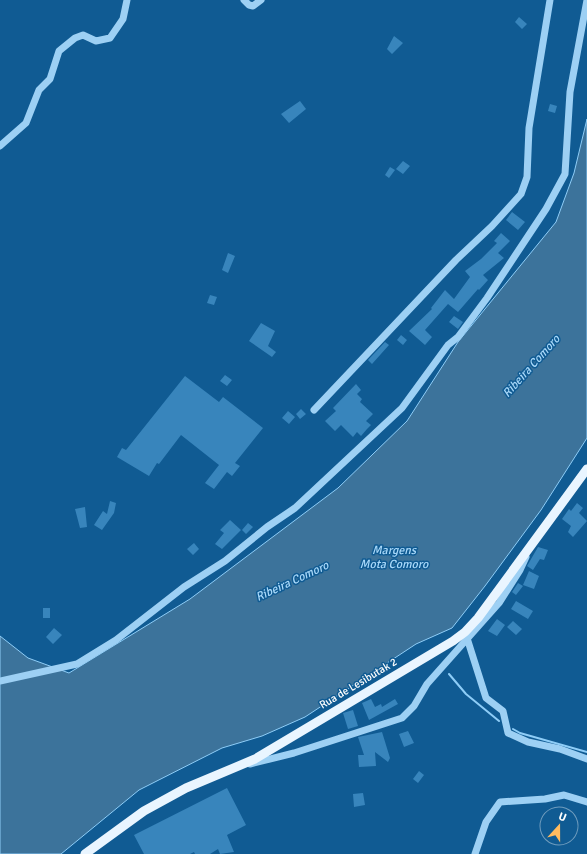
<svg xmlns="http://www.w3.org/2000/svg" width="587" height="854" font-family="Signika,sans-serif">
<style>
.water{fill:#3c739b;stroke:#8ecdf7}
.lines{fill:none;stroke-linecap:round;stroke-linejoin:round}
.stream{stroke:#8ecdf7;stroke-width:2}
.building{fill:#3885bc}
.minor{stroke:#9dd0f4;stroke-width:7}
.major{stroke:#e9f5ff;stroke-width:9}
.labels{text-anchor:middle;stroke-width:3;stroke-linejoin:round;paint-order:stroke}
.street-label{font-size:11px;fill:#fff;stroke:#105b93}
.water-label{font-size:12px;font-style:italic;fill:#a9d9fa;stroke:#105b93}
</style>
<rect width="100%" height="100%" fill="#105b93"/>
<path class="water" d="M587,119v319l-46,72 -56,76 -33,42 -36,16 -111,73 -43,19 -40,12 -83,42 -78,64h-61v-218l28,22 41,15 121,-74 148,-111 69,-67 51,-79 98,-120 18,-49z"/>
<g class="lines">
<path class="stream" d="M449,674l17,20 33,27
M513,729l7,4 67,19"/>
</g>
<path class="building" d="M519,17l8,7 -5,5 -7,-7z
M394,36l9,7 -11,11 -5,-5z
M300,101l6,8 -17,14 -8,-9z
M550,104l7,2 -2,7 -7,-2z
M403,161l7,5 -7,8 -7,-5z
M390,167l5,3 -6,8 -4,-3z
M512,212l13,10 -7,8 -12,-10z
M501,233l9,8 -12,12 6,5 -21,17 5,5 -9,10 -1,-1 -20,23 -10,-8 -23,26 7,7 -7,8 -16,-14 23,-22 -1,-1 14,-18 9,9 16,-22 -5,-6 16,-12 16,-16 -3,-2z
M228,253l7,3 -7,17 -6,-3z
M210,295l7,2 -3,8 -7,-2z
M454,316l9,6 -5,7 -9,-7z
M261,323l14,8 -7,15 8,6 -4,5 -23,-16z
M401,335l6,5 -4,5 -6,-5z
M385,342l4,3 -17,19 -4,-4z
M225,375l7,5 -5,6 -7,-5z
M185,376l34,26 4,-5 40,31 -28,35 5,3 -8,10 -5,-4 -13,17 -9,-6 14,-18 -38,-30 -22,29 -2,-1 -8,13 -32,-19 5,-9 4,2z
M356,384l5,6 -4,4 5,5 -2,3 13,12 -7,7 5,4 -4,4 -6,7 -4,-4 -4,5 -12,-12 -6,6 -10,-10 11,-10 -3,-3z
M301,409l5,5 -6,5 -4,-5z
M288,411l7,6 -6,7 -7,-6z
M110,501l6,2 -2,10 -12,17 -8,-5 9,-14 4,3z
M577,503l6,5 -4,5 8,8 -14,16 -5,-5 3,-6 -9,-7 7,-10 2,2z
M85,507l2,20 -7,1 -5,-19z
M230,520l11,10 -19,19 -7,-5 9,-11 -4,-3z
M248,523l5,4 -7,7 -4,-4z
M194,543l5,6 -6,6 -6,-6z
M538,547l10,3 -4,10 -4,-1 -7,11 -6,-4z
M529,571l10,5 -5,13 -11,-4z
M518,583l5,3 -7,9 -4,-3z
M516,601l17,10 -5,8 -17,-10z
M43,608h7v10h-7z
M497,619l8,6 -8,11 -9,-5z
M513,621l9,8 -6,6 -9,-8z
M54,628l8,7 -9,9 -7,-7z
M371,699l4,8 6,-3 1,3 13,-8 3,5 -29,16 -7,-17z
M353,710l5,16 -10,3 -5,-16z
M408,731l6,12 -10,4 -5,-13z
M382,732l8,26 -2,4 -13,-10 1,14 -17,1 -1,-12h6l-6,-18z
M419,771l5,4 -6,8 -5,-4z
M227,788l19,37 -19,10 7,17 -14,2 -2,-5 -8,5h-15l-1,-2 -4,2h-46l-10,-19z
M363,793l2,12 -11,2 -1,-13z"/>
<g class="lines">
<path class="minor" d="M244,0l5,5 4,1 8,-6
M0,146l26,-23 13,-33 11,-11 9,-28 16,-13 8,-3 13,6 14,-3 13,-19 4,-19
M314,410l142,-150 36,-34 29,-32 6,-17 2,-49 21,-128
M467,638l19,60 17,13 5,22 20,9 32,7 27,10
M0,681l77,-17 39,-24 68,-53 41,-26 42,-34 28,-19 107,-100 46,-63 10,-8 29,-39 59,-89 19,-35 5,-82 17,-92
M250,764l44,-11 108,-35 12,-12 13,-22 72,-81 21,-33 6,-13
M475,854l11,-32 14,-20 45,-3 19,-4 23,7"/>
<path class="major" d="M85,854l59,-43 42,-23 69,-29 198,-118 12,-9 13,-14 109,-149"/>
</g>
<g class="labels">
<g class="street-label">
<text transform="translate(358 683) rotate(-31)" y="4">Rua de Lesibutak 2</text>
</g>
<g class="water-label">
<text transform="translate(531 366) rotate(-48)" y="4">Ribeira Comoro</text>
<text x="394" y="554">Margens<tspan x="394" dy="14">Mota Comoro</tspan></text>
<text transform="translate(292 581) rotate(-25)" y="4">Ribeira Comoro</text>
</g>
</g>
<g transform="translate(559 826) rotate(21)"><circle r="19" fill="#105b93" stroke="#709dbe"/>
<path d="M0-3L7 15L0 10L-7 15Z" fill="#ffbb5f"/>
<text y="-6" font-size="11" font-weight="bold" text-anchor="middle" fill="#ffffff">U</text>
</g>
</svg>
